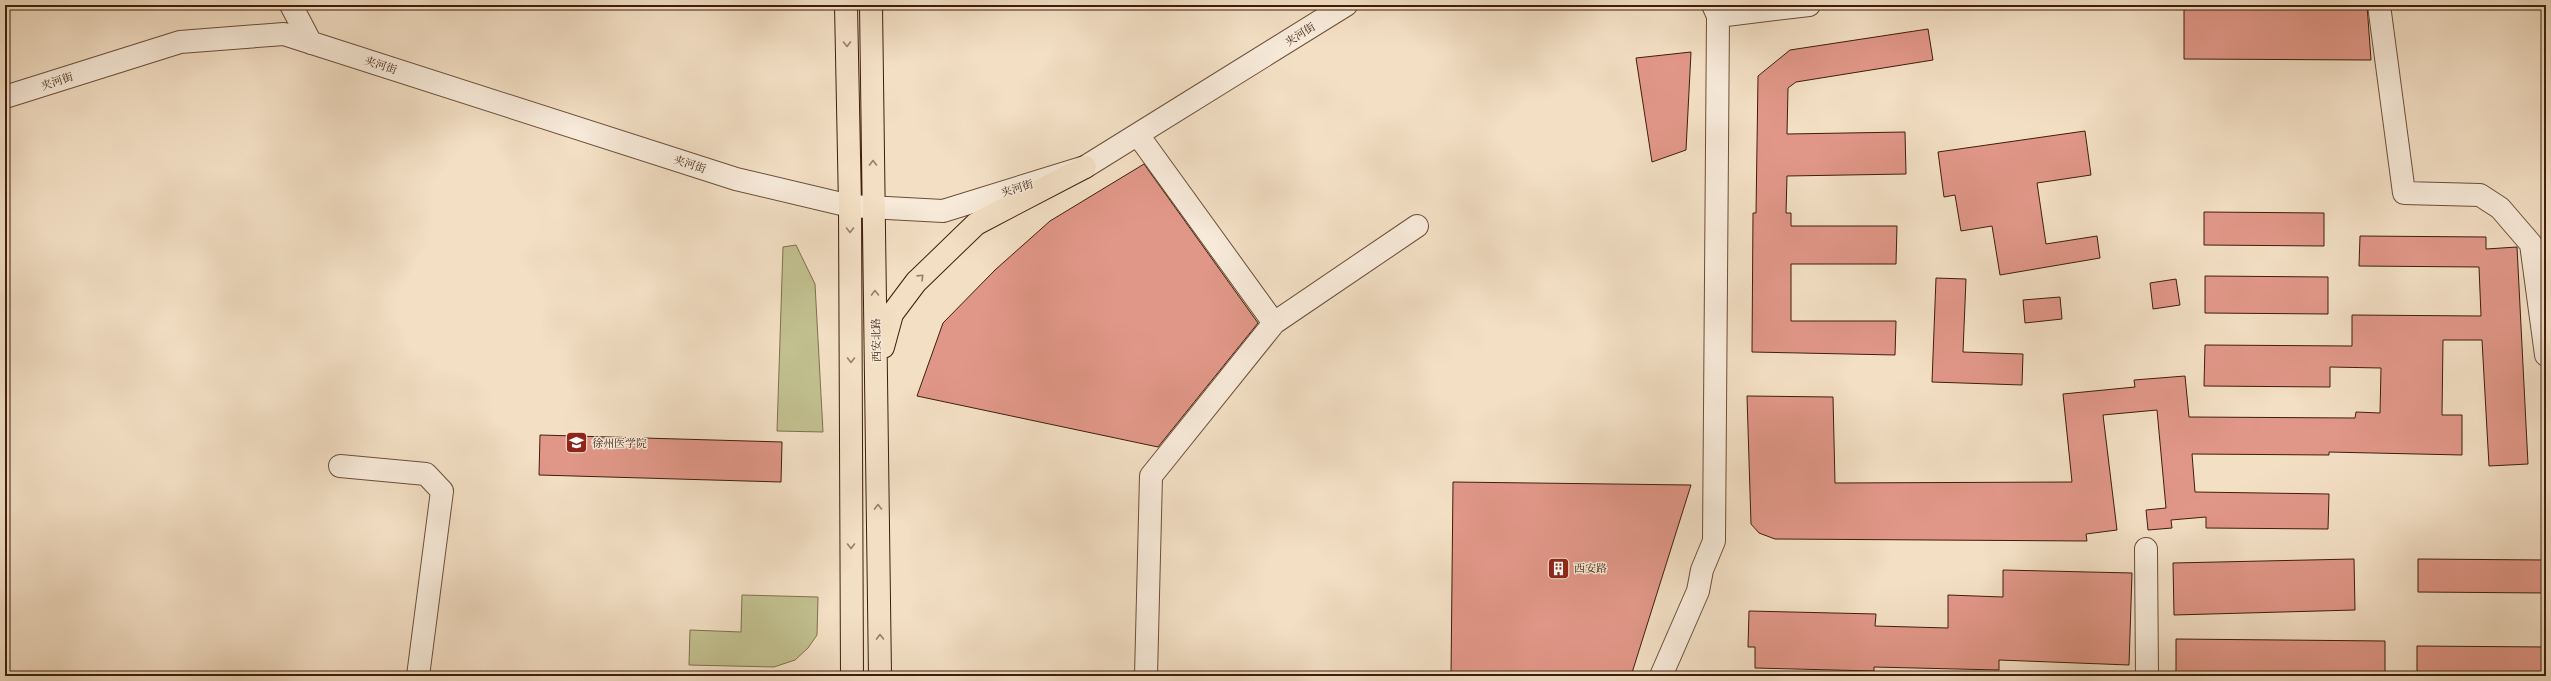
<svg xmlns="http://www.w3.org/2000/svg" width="2551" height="681" font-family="'IM FELL English','Noto Serif SC',serif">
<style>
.green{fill:#c2c08f;stroke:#806f4d}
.building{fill:#e19788;stroke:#3e1e0b}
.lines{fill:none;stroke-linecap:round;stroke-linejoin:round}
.minor-casing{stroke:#6b4e39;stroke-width:24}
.major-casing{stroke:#3e1e0b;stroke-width:24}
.minor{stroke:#f7ead9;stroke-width:22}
.major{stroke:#f3dfc4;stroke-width:22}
.oneway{stroke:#987e68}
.labels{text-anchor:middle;stroke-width:3;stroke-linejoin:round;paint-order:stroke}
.street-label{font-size:11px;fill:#3e1e0b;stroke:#f7ead9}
.poi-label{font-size:11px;fill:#3e1e0b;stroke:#f7ead9;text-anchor:start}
</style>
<rect width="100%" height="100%" fill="#f3dfc4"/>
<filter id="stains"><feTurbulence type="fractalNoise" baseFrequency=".005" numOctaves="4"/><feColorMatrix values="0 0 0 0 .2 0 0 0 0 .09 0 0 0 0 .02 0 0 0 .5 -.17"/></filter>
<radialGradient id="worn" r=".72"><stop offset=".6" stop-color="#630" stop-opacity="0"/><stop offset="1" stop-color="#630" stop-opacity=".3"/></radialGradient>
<path class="green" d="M796,245l19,39 8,148 -46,-1 6,-184z
M742,595l76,2 -1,38 -9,13 -13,12 -21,7 -85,-2 1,-35 51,2z"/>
<path class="building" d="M2184,5h183l4,55 -187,-1z
M1928,29l5,31 -137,22 -8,6 -1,46 118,-2 1,42 -119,2 -1,37h5v13h106l-1,38h-105v57h105l-1,34 -143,-3 1,-139h3l2,-137 32,-26z
M1691,52l-5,98 -34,12 -16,-104z
M2085,131l6,44 -54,8 9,61 51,-8 3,22 -100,17 -8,-49 -31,5 -6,-36 -11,2 -6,-45z
M1144,164l114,159 -100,124 -241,-51 26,-73 52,-53 55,-49z
M2204,212l120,1v33l-120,-1z
M2360,236l126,1v12l31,-2 11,217 -39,2 -7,-126h-39l-1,75h20v40l-133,-3v3l-137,-1 3,38 134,2 -1,35 -122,-1v-11l-35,3 1,8 -24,2 -2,-20 20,-2 -9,-98 -54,5 14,115 -31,4 1,7 -312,-2 -16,-6 -8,-9 -4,-128 86,1 2,86 237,-1 -9,-88 72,-7 -1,-7 51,-4 4,41 166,1 1,-6 24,1 1,-45 -51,-1v20l-126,-1 1,-41 147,1v-31l129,1 -2,-49 -120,-1z
M2205,276l123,1v37l-123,-1z
M1936,278l30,1 -3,73 60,2 -1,31 -90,-3z
M2176,279l4,26 -27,4 -3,-26z
M2060,297l2,22 -37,4 -2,-23z
M540,435l242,7 -1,40 -242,-7z
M1453,482l238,3 -60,191h-180z
M2354,559l1,51 -181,5 -1,-52z
M2418,559l128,1v33l-128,-1z
M2003,570l129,3 -3,92 -130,-5v10l-125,-3v4l-119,-3v-21h-7l1,-36 127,3 -1,12 73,2v-33l55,2z
M2176,639l209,2v34l-209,-1z
M2417,646l129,1v29h-129z"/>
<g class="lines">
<defs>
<path id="minor" d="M291,5l20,38
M2379,5l25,188 76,2 20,13 31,36 15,111
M1718,16l91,-11
M5,97l175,-55 104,-8 452,145 114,27 93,5 142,-44 261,-162
M1138,135l136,188
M340,466l86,8 16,17 -24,185
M2146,549l1,127
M1146,676l5,-200 123,-153 143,-97
M1661,676l37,-85 4,-21 12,-29 4,-525 -5,-11"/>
<path id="major" d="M846,5l4,201 2,470
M871,5l9,671
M883,347l9,-33 24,-32 60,-58 109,-57"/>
</defs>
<use href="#minor" class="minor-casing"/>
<use href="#major" class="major-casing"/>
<use href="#minor" class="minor"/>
<use href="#major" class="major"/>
</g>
<defs><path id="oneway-chevron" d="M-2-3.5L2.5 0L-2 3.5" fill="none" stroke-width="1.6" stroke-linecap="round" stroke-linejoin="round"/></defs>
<g class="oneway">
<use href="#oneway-chevron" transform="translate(847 44) rotate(89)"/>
<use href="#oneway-chevron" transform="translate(873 163) rotate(-91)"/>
<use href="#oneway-chevron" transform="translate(850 230) rotate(90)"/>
<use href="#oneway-chevron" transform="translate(921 277) rotate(-44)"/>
<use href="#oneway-chevron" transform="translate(875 293) rotate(-91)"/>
<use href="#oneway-chevron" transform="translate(851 360) rotate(90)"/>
<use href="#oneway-chevron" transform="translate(878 507) rotate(-91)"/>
<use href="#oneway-chevron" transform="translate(851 546) rotate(90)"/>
<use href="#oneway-chevron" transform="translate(880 637) rotate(-91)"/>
</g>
<defs>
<symbol id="university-square" viewBox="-11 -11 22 22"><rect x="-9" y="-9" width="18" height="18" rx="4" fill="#8f2418" stroke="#f7ead9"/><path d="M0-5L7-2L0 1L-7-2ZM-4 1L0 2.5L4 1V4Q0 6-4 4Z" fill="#fff"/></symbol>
<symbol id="building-square" viewBox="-11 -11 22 22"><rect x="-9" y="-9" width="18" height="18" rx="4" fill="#8f2418" stroke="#f7ead9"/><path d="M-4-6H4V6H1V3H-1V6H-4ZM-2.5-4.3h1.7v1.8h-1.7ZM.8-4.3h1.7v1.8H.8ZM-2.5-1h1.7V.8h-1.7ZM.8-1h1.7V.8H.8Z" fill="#fff"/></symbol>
</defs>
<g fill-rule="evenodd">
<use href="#university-square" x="564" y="430" width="25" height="25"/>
<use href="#building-square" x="1546" y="556" width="25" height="25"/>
</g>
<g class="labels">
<g class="street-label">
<text transform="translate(1300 34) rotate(-32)" y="4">夹河街</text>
<text transform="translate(381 65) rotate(18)" y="4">夹河街</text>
<text transform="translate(57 81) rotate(-18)" y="4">夹河街</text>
<text transform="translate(690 164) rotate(18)" y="4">夹河街</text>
<text transform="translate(1017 188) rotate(-17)" y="4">夹河街</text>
<text transform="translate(876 340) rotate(-91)" y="4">西安北路</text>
</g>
<g class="poi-label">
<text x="592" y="447">徐州医学院</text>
<text x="1574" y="572">西安路</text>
</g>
</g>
<rect width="2551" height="681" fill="none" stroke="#f3dfc4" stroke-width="20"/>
<rect x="6" y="6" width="2539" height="669" fill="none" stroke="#3e1e0b" stroke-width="2"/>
<rect x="10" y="10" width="2531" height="661" fill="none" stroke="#3e1e0b"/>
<rect width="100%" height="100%" filter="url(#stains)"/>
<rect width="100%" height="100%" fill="url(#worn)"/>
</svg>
